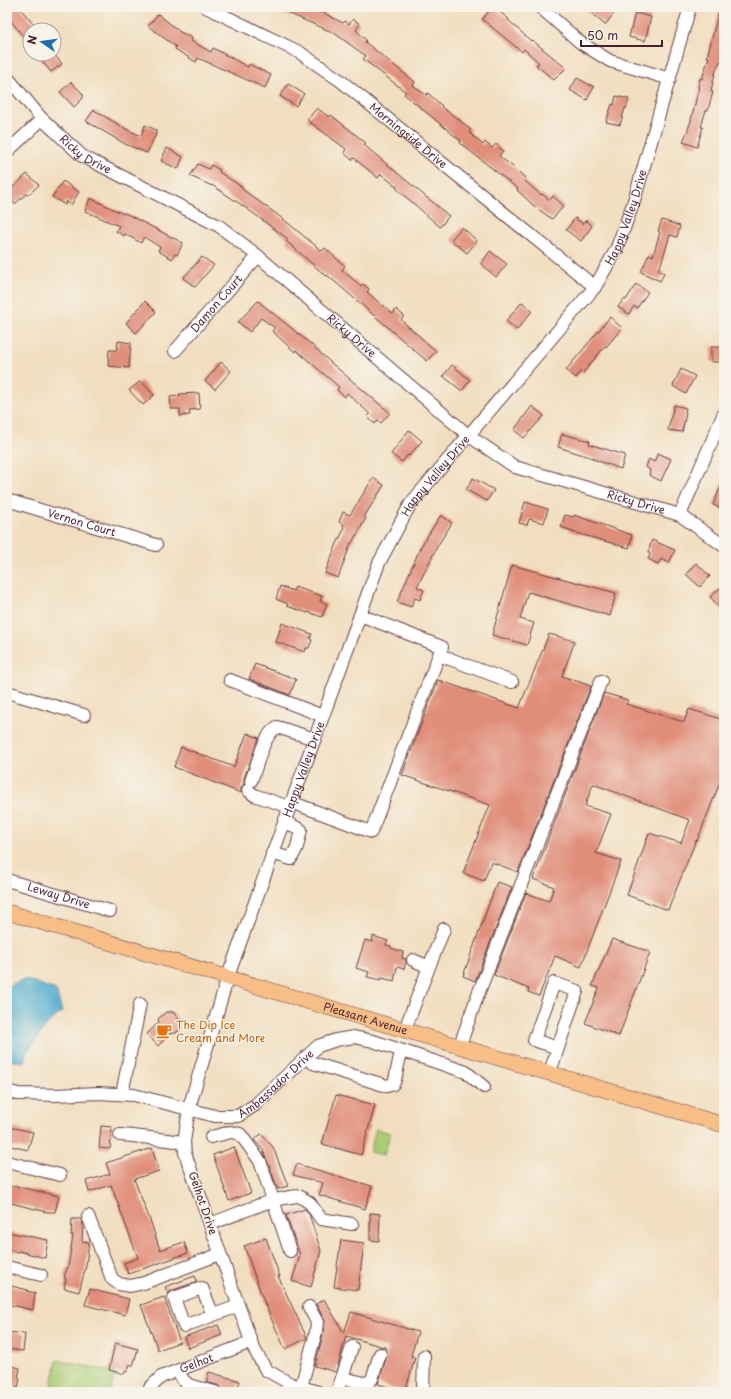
<svg xmlns="http://www.w3.org/2000/svg" width="731" height="1399" font-family="'Playpen Sans',sans-serif">
<style>
.green{fill:#a9cd76;stroke:#7a7650}
.water{fill:#50aacd;stroke:#4d647c}
.building{fill:#e08d79}
.lines{fill:none;stroke-linecap:round;stroke-linejoin:round}
.minor-casing{stroke:#633c41;stroke-width:14}
.major-casing{stroke:#633c41;stroke-width:16}
.minor{stroke:#fff;stroke-width:12}
.major{stroke:#f7be88;stroke-width:15}
.labels{text-anchor:middle;stroke-width:3;stroke-linejoin:round;paint-order:stroke}
.street-label{font-size:11px;fill:#4a1f2b;stroke:#f7f3e8}
.food-label{font-size:11px;fill:#c56008;stroke:#f7f3e8;text-anchor:start}
</style>
<rect width="100%" height="100%" fill="#f7f3e8"/>
<filter id="ink" filterUnits="userSpaceOnUse"><feTurbulence type="fractalNoise" baseFrequency=".025" numOctaves="2"/><feDisplacementMap in="SourceGraphic" scale="8" xChannelSelector="R" yChannelSelector="G"/><feConvolveMatrix kernelMatrix="1 2 1 2 8 2 1 2 1" color-interpolation-filters="sRGB"/></filter>
<filter id="wash" filterUnits="userSpaceOnUse"><feTurbulence type="fractalNoise" baseFrequency=".012" numOctaves="4" result="noise"/><feDisplacementMap in="SourceGraphic" scale="16" xChannelSelector="R" yChannelSelector="G"/><feGaussianBlur stdDeviation="0.9" result="paint"/><feColorMatrix in="noise" values="0 0 0 0 0 0 0 0 0 0 0 0 0 0 0 0 0 1.4 0 .05"/><feComposite in="paint" operator="in"/></filter>
<g filter="url(#wash)">
<rect width="100%" height="100%" fill="#f1debf"/>
<path class="green" d="M376,1129l14,4 -6,22 -14,-3z
M57,1360l58,12 -5,20h-51l-8,-2z"/>
<path class="water" d="M24,979l32,11 6,22 -13,10 -23,31 -2,9 -17,-2v-74z"/>
<g id="blocks">
<path class="building" d="M7,7h12l19,23h-8v15l-23,-29z
M274,7h38l31,16 2,-2 4,3 4,-5 7,5 -4,6 10,10 -1,2 50,40 -2,3 13,10 2,-2 14,13 -1,1 16,11 14,12 -2,2 14,13 2,-3 7,6 4,-4 7,7 -4,5 14,11h1l12,12 -1,2 16,14 1,-1 8,6 3,-4 11,10 -12,13 -18,-13 -17,-16 1,-1 -58,-46 1,-2 -57,-47 2,-2 -43,-33 3,-3 -32,-23z
M493,7l16,12 -1,1 23,21 1,-1 34,28 -12,12 -18,-15 3,-2 -15,-14 -2,3 -40,-33z
M584,7h26l5,5 -10,13z
M720,7h4v55l-4,-1 -5,12 -4,18 2,1 -5,18h-2l-5,17h2l-6,20 -14,-5 7,-18 9,-36h-1l2,-10 2,1 7,-22h-2z
M635,13l16,4 -6,24 -16,-4z
M158,14l22,18 12,6 -1,3 20,11 2,-4 35,19 1,-3 22,11 -6,13 -67,-30 -2,4 -21,-13 1,-2 -28,-21z
M36,54h18l8,10 -11,8z
M577,78l17,9 -7,13 -17,-10z
M71,82l12,12v4l-9,9 -14,-15z
M288,84l16,10 -8,12 -16,-10z
M616,96l13,3 -3,10 -1,-1 -5,17 -14,-3 6,-18 2,1z
M317,108l12,9 2,-2 35,28 -2,2 85,71 -9,11 -44,-39 1,-1 -16,-13 -3,4 -24,-20 -2,2 -8,-7 2,-4 -39,-29z
M94,110l32,19 15,7 4,-11 11,5v4l-9,19 -22,-9 -39,-23z
M167,148l16,9 -5,12 -17,-8z
M198,164l11,5 2,-4 9,5 -1,2 23,15v2l41,30 39,32 3,-3 20,18 -3,4 19,16 2,-2 6,5 -2,3 15,13h1l10,9 3,-5 8,7 -3,4 35,31 -9,10 -100,-86 -1,1 -40,-35 2,-2 -42,-31 -34,-23v1l-22,-10z
M27,174l12,11 -11,10 -2,-1 -11,10 -8,-8v-3z
M63,181l16,11 -8,13 -5,-4 -1,4 -13,-8z
M90,198l34,16 1,-1 58,30 -6,12 -2,-1 -3,5 -14,-8 2,-4 -16,-10 -3,6 -16,-9 -1,2 -8,-5 3,-5 -34,-15z
M575,218l8,6 3,-4 6,6 -11,15 -15,-11z
M662,220l18,6 -3,11 -7,-2 -8,26 -4,9 6,3 -4,8 -19,-9 8,-18 4,2 7,-24 -2,-1z
M462,227l15,14 -10,12 -16,-13z
M490,251l17,13 -11,13 -15,-13z
M202,257l12,8 -19,22 -12,-9z
M636,284l12,8 -11,16 -3,-2 -5,8 -11,-7 6,-8 2,1z
M145,301l11,11 -20,21 -10,-10z
M258,301l54,44 18,17 60,51 -9,10 -3,-3 -3,4 -8,-7 3,-3 -23,-21 -2,4 -8,-7 2,-3 -43,-37 -1,2 -23,-21 3,-3 -14,-10 -11,14 -12,-10z
M522,302l10,9 -15,19 -11,-9z
M610,317l12,11 -16,19 -1,-1 -22,27 -2,-2 -5,7 -10,-8z
M118,341l13,2 -2,25 -21,-2 1,-16h8z
M711,347h13v15h-13z
M221,362l10,9 -16,18 -10,-8z
M452,365l18,15 -8,11 -19,-15z
M681,369l14,7 -9,18 -13,-8z
M141,381l13,14 -11,10 -14,-15z
M199,393l1,16 -11,1 1,5 -10,1v-7h-9l-1,-12 10,-1 -1,-2z
M674,405l12,3 -1,5h1l-4,19 -14,-2z
M532,406l12,10 -20,22 -10,-8z
M409,430l13,11 -13,15 -1,-1 -6,7 -11,-8z
M562,434l28,7 -1,3 36,11 -4,14 -28,-10v-1l-35,-11z
M658,453l13,6 -10,22 -12,-6 1,-5 -4,-3 3,-8 5,3z
M373,478l11,7 -20,32 2,1 -9,17h-1l-4,8h-1l-13,35 -13,-5 10,-25 9,-19 -1,-1 1,-3 -5,-3 4,-10 7,3z
M473,478l21,12 -7,11 -21,-11z
M724,479v31l-11,-5z
M525,502l23,7 -4,14 -15,-4 -2,6 -8,-2z
M441,515l11,8 -14,22 -21,42 7,3 -4,10 -5,-2 -4,9 -14,-5 24,-56z
M565,515l8,2 1,-2 58,20 -3,13 -60,-17 1,-1 -9,-3z
M652,540l23,10 -6,13 -8,-4 -3,5 -10,-5 2,-5 -2,-2z
M696,563l14,13 -10,11 -14,-13z
M512,565l104,28 -6,23 -82,-24 -8,27 14,4 -7,22 -35,-10z
M280,586l13,5 2,-4 27,9 -2,5 7,3 -5,13 -14,-5v1l-21,-7 1,-2 -12,-5z
M720,588l4,4v20l-14,-15z
M282,623l30,11 -2,5 2,1 -3,8h-3l-1,4 -29,-10z
M549,634l26,7 -13,35 29,10 -73,186 -27,-10 -7,19 -21,-8 27,-68 -88,-30 36,-95 81,28z
M255,664l41,15 -6,16 -41,-16z
M604,693l24,7 -2,4 58,18 5,-13 35,11v52l-27,69 -1,-1 -28,70 -41,-15 22,-62 32,10 9,-23 -97,-36 -8,22 26,8 -15,39 25,8 -40,106 -26,-11 -16,40 -11,-4 1,-3 -35,-14 32,-82 23,8 5,-14 -21,-8z
M247,733l12,5 -15,40v6l-3,4v5l-67,-26 7,-20 53,20z
M497,882l15,5 -37,94 -12,-5z
M373,936l15,5 -2,4 5,1v2l12,4 -1,6 4,1v3l-2,7 -7,-2 -3,14 -12,-3 -1,2 -14,-3 2,-5 -13,-4 9,-28 7,2z
M612,939l38,13 -31,84 -34,-13 14,-35 -7,-2z
M166,1012h7l6,8 1,9 -4,4h-5l-13,13 -11,-12 12,-12 -1,-3z
M336,1095l39,10 -14,50 -39,-11z
M101,1126l11,1 -2,22 -11,-1z
M9,1127l24,5 -5,18 -21,-5v-17h2z
M261,1134l12,13 15,39 -10,3 -15,-39 -9,-10z
M234,1147l17,46 -22,8 -16,-46z
M152,1148l7,23 -25,8 16,41 10,30 24,-8 4,11 -60,21 -4,-11 14,-5 -27,-73 -22,7 -3,-11 24,-7 -4,-11z
M297,1164l75,22 -7,23 -46,-14 4,-12 -30,-8z
M7,1186l8,1v-1l44,10 -4,16h-8l-40,-10z
M305,1209l4,5 12,37 -10,36 -19,-6 8,-26 -14,-40z
M370,1213l10,1 -1,27 -9,-1z
M72,1219h9l2,5 -1,17 7,1 -3,24 -7,26 -15,-4 2,-9 -2,-1 3,-10h1l5,-33h-2z
M7,1232l41,8 -3,18 -26,-7v1l-12,-2z
M266,1238l14,39 -2,-1 29,62 -22,11 -19,-42 -22,-61z
M341,1240l23,3 -6,47 -24,-3z
M195,1276l2,6 -26,9 -3,3 -3,-7z
M7,1285l21,5 -1,1 8,2 -2,17 -26,-6z
M90,1289l39,10 -4,16 -40,-10z
M164,1297l16,45 -22,8 -17,-45z
M324,1299l20,34 7,-21 67,20 -7,24 4,2 -10,34 -27,-8 9,-28v-8l-41,-12 -10,36 -21,-6 8,-32 2,-13 -9,-17z
M218,1325l4,10 -34,13 -4,-11z
M7,1332l18,2 -2,17 -16,-2z
M115,1343l23,6 -5,17 -3,-2 -3,8 -2,-1 -1,3 -15,-4z
M7,1365l13,3 -2,9 2,1 -2,10h-2l-1,4h-8z
M209,1372l31,9 -4,10 -8,-3v4h-6l-2,-6 -14,-4z"/>
</g>
</g>
<g filter="url(#ink)">
<use href="#blocks" fill-opacity="0" stroke="#633c41" stroke-width="1"/>
<g class="lines">
<defs>
<g id="minor">
<path id="s1" d="M206,7l93,45 42,29 254,206"/>
<path d="M540,7l41,36 29,18 60,18"/>
<path id="s2" d="M7,77l35,42 40,37 137,70 39,30 210,179 47,32 165,48 44,31"/>
<path d="M7,152l35,-33"/>
<path id="s3" d="M175,351l83,-95"/>
<path id="s4" d="M7,500l149,45"/>
<path d="M680,515l44,-102"/>
<path d="M439,655l73,27"/>
<path d="M230,680l93,36"/>
<path d="M7,692l77,23"/>
<path d="M251,781c6,-14 12,-46 26,-54l38,12"/>
<path d="M248,790l6,5 35,12"/>
<path d="M291,802l80,30 71,-185 -82,-32"/>
<path d="M272,853l19,6 6,-12 4,-17 -17,-9"/>
<path id="s5" d="M7,880l103,31"/>
<path d="M413,960l16,7 15,-38"/>
<path d="M405,1029l24,-62"/>
<path d="M460,1045l17,-48 124,-316"/>
<path d="M306,1057l7,6 74,23 6,-2 2,-4 6,-29"/>
<path d="M550,1072l27,-81 -23,-8 -20,57 24,8"/>
<path id="s6" d="M7,1091l11,3 38,1 42,-2 36,2 81,21h23l17,-11 63,-59 18,-6 18,-3 19,4 93,31 18,15"/>
<path d="M122,1094l18,-90"/>
<path d="M120,1135l13,1 51,6"/>
<path d="M211,1137l20,-5 9,2 20,27 30,90"/>
<path d="M7,1162l53,13"/>
<path d="M88,1216l24,63 7,5 11,2 14,-3 76,-29"/>
<path d="M210,1224c29,-10 59,-26 89,-28l11,7 11,16 31,5"/>
<path d="M7,1267l34,8"/>
<path d="M213,1315l-11,-27 -28,10 10,28 54,-20"/>
<path d="M179,1370l3,9 7,6 26,7"/>
<path d="M342,1378l10,-31"/>
<path d="M301,1387l15,-55 1,-10 -8,-15"/>
<path id="s7" d="M148,1392l2,-4 11,-11 90,-35"/>
<path id="s8" d="M318,1392l-27,-8 -25,-14 -13,-23 -68,-194 -1,-11 5,-34 39,-132 151,-413 32,-60 184,-216 21,-37 17,-46 57,-197"/>
<path d="M337,1392l5,-14 23,5 4,-1 3,-3 8,-25"/>
<path d="M423,1392l1,-36"/>
</g>
<g id="major">
<path id="s9" d="M7,912l717,213"/>
</g>
</defs>
<use href="#minor" class="minor-casing"/>
<use href="#major" class="major-casing"/>
<use href="#minor" class="minor"/>
<use href="#major" class="major"/>
</g>
</g>
<defs>
<symbol id="cafe-bare" viewBox="-9 -9 18 18"><path d="M-5.5-4.5H6V0H3Q3 3.5 0 3.5H-2.5Q-5.5 3.5-5.5 0ZM3-3.2v2h1.7v-2ZM-6 4.5H4V6H-6Z" fill="#e8710a" stroke="#f7f3e8" stroke-width="2.5" paint-order="stroke"/></symbol>
</defs>
<g fill-rule="evenodd">
<use href="#cafe-bare" x="153" y="1020" width="22" height="22"/>
</g>
<g class="labels">
<g class="street-label">
<text dy="4" stroke="none"><textPath href="#s1" startOffset="241">Morningside Drive</textPath></text>
<text dy="4" stroke="none"><textPath href="#s2" startOffset="111">Ricky Drive</textPath></text>
<text dy="4" stroke="none"><textPath href="#s8" startOffset="1340">Happy Valley Drive</textPath></text>
<text dy="4" stroke="none"><textPath href="#s3" startOffset="63">Damon Court</textPath></text>
<text dy="4" stroke="none"><textPath href="#s2" startOffset="435">Ricky Drive</textPath></text>
<text dy="4" stroke="none"><textPath href="#s8" startOffset="1016">Happy Valley Drive</textPath></text>
<text dy="4" stroke="none"><textPath href="#s2" startOffset="771">Ricky Drive</textPath></text>
<text dy="4" stroke="none"><textPath href="#s4" startOffset="78">Vernon Court</textPath></text>
<text dy="4" stroke="none"><textPath href="#s8" startOffset="692">Happy Valley Drive</textPath></text>
<text dy="4" stroke="none"><textPath href="#s5" startOffset="54">Leway Drive</textPath></text>
<text dy="4" stroke="none"><textPath href="#s9" startOffset="374">Pleasant Avenue</textPath></text>
<text dy="4" stroke="none"><textPath href="#s6" startOffset="284">Ambassador Drive</textPath></text>
<text transform="translate(203 1203) rotate(71)" y="4">Gelhot Drive</text>
<text dy="4" stroke="none"><textPath href="#s7" startOffset="58">Gelhot</textPath></text>
</g>
<g class="food-label">
<text x="176" y="1029">The Dip Ice<tspan x="176" dy="13">Cream and More</tspan></text>
</g>
</g>
<rect width="731" height="1399" fill="none" stroke="#f7f3e8" stroke-width="24"/>
<g transform="translate(42 42) rotate(283)"><circle r="19" fill="#f7f3e8" stroke="#b29e9c"/>
<path d="M0-3L7 15L0 10L-7 15Z" fill="#1f6fb2"/>
<text y="-6" font-size="11" font-weight="bold" text-anchor="middle" fill="#4a1f2b">N</text>
</g>
<path d="M581 40v6h81v-6" fill="none" stroke="#4a1f2b" stroke-width="2"/>
<text x="587" y="40" font-size="12" fill="#4a1f2b" stroke="#f7f3e8" stroke-width="3" paint-order="stroke">50 m</text>
</svg>
